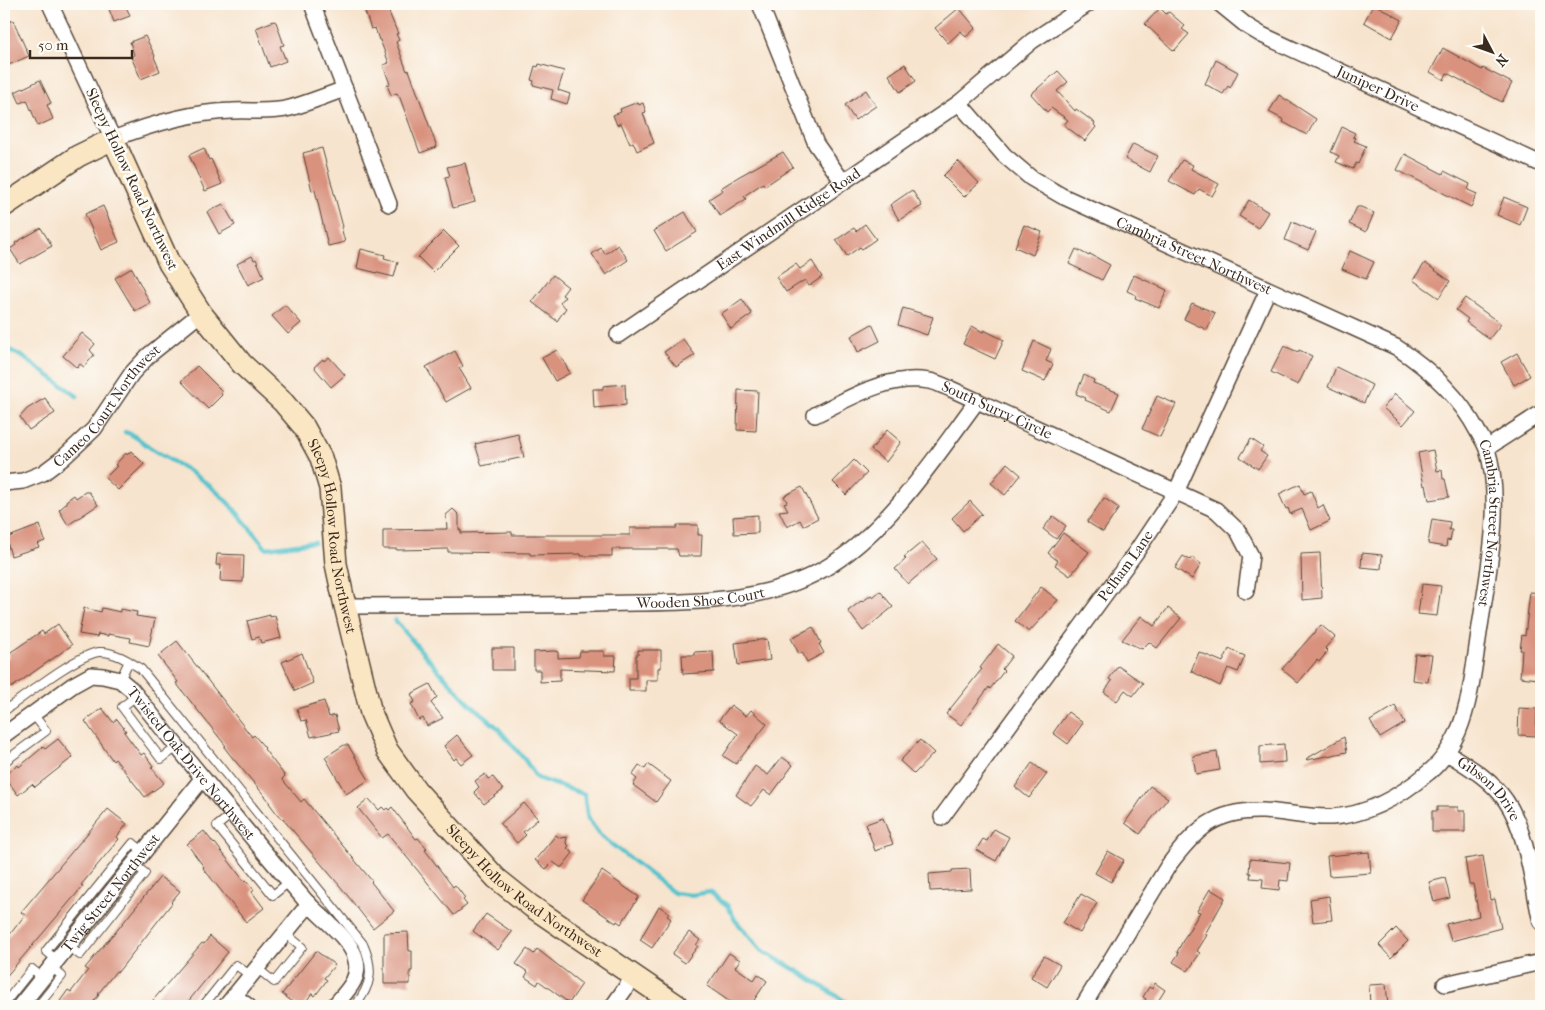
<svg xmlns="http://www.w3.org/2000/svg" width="1545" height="1010" font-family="'IM FELL French Canon',serif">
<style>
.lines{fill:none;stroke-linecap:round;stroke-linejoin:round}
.stream{stroke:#56c3cc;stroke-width:4.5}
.building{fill:#d9927e}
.lane-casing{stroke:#574638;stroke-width:10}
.street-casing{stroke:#574638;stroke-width:18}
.secondary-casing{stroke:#574638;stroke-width:24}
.lane{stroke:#fff;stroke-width:8}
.street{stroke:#fff;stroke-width:15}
.secondary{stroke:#fbe6c4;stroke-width:21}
.labels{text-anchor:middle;stroke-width:5;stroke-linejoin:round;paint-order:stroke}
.street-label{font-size:15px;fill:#3b2a1e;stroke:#fdfcf7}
</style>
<rect width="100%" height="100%" fill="#fdfcf7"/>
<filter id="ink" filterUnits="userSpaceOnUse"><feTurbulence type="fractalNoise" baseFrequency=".02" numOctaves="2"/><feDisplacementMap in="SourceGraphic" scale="10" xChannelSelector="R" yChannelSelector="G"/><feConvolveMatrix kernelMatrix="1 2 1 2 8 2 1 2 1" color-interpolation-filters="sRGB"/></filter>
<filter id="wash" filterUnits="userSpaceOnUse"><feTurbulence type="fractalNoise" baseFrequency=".0096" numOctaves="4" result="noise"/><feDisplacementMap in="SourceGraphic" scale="20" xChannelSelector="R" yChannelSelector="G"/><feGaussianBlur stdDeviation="1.12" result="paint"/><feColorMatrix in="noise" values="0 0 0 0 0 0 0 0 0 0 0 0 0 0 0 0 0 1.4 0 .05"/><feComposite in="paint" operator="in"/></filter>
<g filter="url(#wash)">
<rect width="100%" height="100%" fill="#f7e4ce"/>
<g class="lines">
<path class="stream" d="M4,347l19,10 54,39
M125,432c11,3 19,12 29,18 17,11 35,20 52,33 23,17 41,42 60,65l48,-6
M395,620l34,40 41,44 27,23 28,33 12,18 47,16 4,25 13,17 73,57 17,2 19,-3 18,14 7,14 26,30 45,26 46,30"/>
</g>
<g id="blocks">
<path class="building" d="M107,4h18l5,12 -16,6z
M1374,4l28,16 -10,18 -28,-16z
M386,5l12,29h-2l3,6 -3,2 11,29 2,-1 28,77 -17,6 -20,-55 -3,-5 -6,2 -4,-10 3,-1 -7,-19 6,-2 -9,-23h-1l-4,-12 -4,1 -6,-17z
M959,8l17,20 -10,9 -5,-6 -13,12 -13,-15z
M1160,8l6,6 3,-2 16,14 -3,3 7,5 -15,17 -29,-27z
M13,20l16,36 -25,11v-43z
M274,21l2,1 8,23 -4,1 6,15 -16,6 -14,-39z
M145,36l10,20 -1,1 6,14 -19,8 -10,-22 3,-2 -4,-13z
M1443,48l39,22 1,-2 29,15 -10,19 -55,-29 -3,7 -14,-8z
M1216,60l22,12 -8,16 -2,-2 -5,8 -18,-10z
M539,64l25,7 -6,19 12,4 -3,10 -16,-5 2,-9 -20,-5 1,-4 -3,-1 4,-14 3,1z
M905,64l11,17 -16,11 -11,-17z
M1058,71l10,11 -11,9 18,20 1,-2 19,14 -1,2 2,2 -11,14 -21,-16 4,-5 -17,-12 -4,4 -16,-18z
M40,80l11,23 -4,2 6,14 -15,7 -11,-26 -7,3 -5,-11z
M866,90l10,16 -21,14 -10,-15z
M1279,95l37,24 -9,16 -24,-13 1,-2 -15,-8z
M638,102l1,3 4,-2 3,9 -3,1 11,30 -17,8 -4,-9 -3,2 -9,-21 -4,2 -4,-10 8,-3 -1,-3z
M1342,127l13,6 -2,4 3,1 -2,3 12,5 -8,18 -2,-1 -3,6 -17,-7 3,-6 -8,-4z
M1133,144l25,12 -8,16 -25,-13z
M204,148l5,12 2,-1 11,25 -17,7 -16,-36z
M322,148l21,79h-2l4,15 -17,4 -13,-56 -3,1 -9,-38z
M783,152l10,15 -28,19 -2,-3 -19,13 2,3 -26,17 -11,-17 14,-9 -2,-2 17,-11z
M1405,154l38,20 1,-3 26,13 -2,6 9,4 -6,13 -74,-37z
M1182,160l11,5 -2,4 28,15 -7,12 -13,-7 -4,6 -26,-14z
M958,161l21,22 -15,14 -21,-21z
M465,163l10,39 -22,6 -8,-31 5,-1 -3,-9z
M912,190l10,16 -23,14 -9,-15z
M1504,197l23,10 -7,18 -23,-10z
M1249,200l19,12 -10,16 -19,-12z
M223,204l12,21 -16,9 -12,-22z
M103,206l16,36 -18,8 -16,-36z
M1357,207h4l13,6 -8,19 -17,-8z
M685,212l12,20 -31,19 -12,-20z
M1292,222l24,10 -8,18 -23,-10z
M865,224l11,15 -14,10 -2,-2 -13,9 -11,-16 18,-12 2,3z
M1024,225l18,7 -9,23 -18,-8z
M41,228l11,18 -32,18 -10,-15 6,-4 -1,-2z
M444,231l15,15 -26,26 -15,-15z
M618,245l10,15 -22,15 -14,-21 9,-6 4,6z
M361,249l24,6 -1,3 14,4 -4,15 -37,-9z
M1076,249l13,7 1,-2 20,11 -8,15 -33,-16z
M1350,251l24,11 -8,17 -24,-10z
M252,256l2,4 2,-1 8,18 -16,8 -11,-21z
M812,261l10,16 -13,9 -4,-6 -19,12 -10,-15 20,-13 4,5z
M1425,263l25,18 -11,17 -26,-18z
M132,268l18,35 -15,8 -20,-33z
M553,275l15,12 -6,8 3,2 -5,6 6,5 -9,13 -25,-19z
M1134,275l33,15 -8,18 -24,-10 1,-3 -9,-4z
M1465,298l36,26 -12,15 -23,-17 2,-3 -12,-9z
M742,299l10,15 -21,15 -10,-15z
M1192,303l23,10 -8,17 -23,-11z
M285,305l16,18 -13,11 -16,-18z
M903,308l30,9 -6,18 -29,-10z
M872,324l8,17 -22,11 -7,-16z
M972,326l11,6 1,-2 20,10 -9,19 -32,-15z
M82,333l13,11 -5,6 4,5 -10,12 -4,-3 -3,4 -14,-12z
M683,339l12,16 -19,12 -12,-15z
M1034,341l17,8 -5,12 7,3 -8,17 -23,-10z
M1284,346l14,6 1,-2 13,6 -14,29 -27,-13z
M557,350l13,23 -15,8 -13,-23z
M455,351l8,15 -4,2 12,20 -25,14 -20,-35z
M1517,353l13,23 -16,9 -13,-23z
M329,357l16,18 -14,12 -17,-20 9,-8 1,2z
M197,366l25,25 -1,2 1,2 -14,14 -27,-28z
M1336,367l36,18 -8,18 -36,-16z
M1084,375l10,5 -1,3 26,10 -8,18 -26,-11 1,-2 -10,-4z
M625,384l1,21 -32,3 -1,-19h10v-3z
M738,390l20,1 -2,40 -19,-1z
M1395,394l20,17 -12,14 -20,-17z
M1157,396l19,8 -16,33 -18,-8z
M45,398l10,15 -26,17 -9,-13 7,-8z
M887,430l14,12 -15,20 -15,-12z
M518,434l6,23 -42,9 -7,-22z
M1251,439l12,8 -3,4 7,5 -9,13 -18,-12z
M1433,450l4,21 5,-1 1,9h2l4,18 -20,3 -3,-15 -2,1 -6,-33z
M131,451l13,13 -26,26 -13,-12 12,-12 -2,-1 11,-12 1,2z
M854,460l13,13 -21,22 -13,-13z
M1007,463l14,12 -16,20 -14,-12z
M1300,484l4,10 7,-3 7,17 5,-3 7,16 -19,9 -9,-21 -12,5 -2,-6 -2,1 -7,-15z
M802,487l16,31 -15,8 -3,-6 -13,7 -8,-16 9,-1 -4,-7 3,-1 -3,-6z
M85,492h4l9,13 -30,20 -9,-15 8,-7 -1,-2 8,-6 2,3z
M1104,498l15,10 -16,24 -16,-10z
M970,501l12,13 -19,17 -11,-13z
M453,509l6,6v15h2v3l51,-1v3h118v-7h47v-3h21v10h4l-1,21h-22l-2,-7h-65v7h-31v-2l-51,1v-2l-82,-1v-3l-51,1v-1h-14v-19l64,-1 -1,-14z
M758,515v18l-24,1 -1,-17z
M1053,516l13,10 -10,13 -13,-10z
M1432,519l18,3 -1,8h3l-2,11 -3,-1 -1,7 -18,-3z
M40,525l5,16 -8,3 2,3 -28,9 -5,-18z
M1063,533l26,19 -19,24 -15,-11 3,-4 -10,-8z
M922,542l15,17 -29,25 -13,-15 11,-10 -2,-2z
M1320,553l2,45 -20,2 -1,-46z
M1362,553l20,2 -1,14 -20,-2z
M217,554l27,1 -1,27 -23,-1 1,-16h-5z
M1183,556l7,4 2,-3 9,7 -9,15 -17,-11z
M1422,584l19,2 -4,30 -19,-2z
M1041,587l17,13 -29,32 -14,-11z
M880,591l13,16 -30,24 -15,-20 13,-10 1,1 9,-7 2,2z
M1530,592l11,1v73h-1l-2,13 -18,-2 2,-27h-2l2,-15 3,1z
M84,608l17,4 1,-4 18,4v-3l17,3 -1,4 19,3 -6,27 -19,-4 1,-4 -23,-4v2l-10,-2 -1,3 -18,-3z
M1168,608l13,10 -24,30 -8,-6 -7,7 -20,-9 19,-24 13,10z
M270,615v2l5,-1 6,22 -20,5 -2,-6 -7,2 -5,-18z
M58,624l14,21 -61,43 -1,-3 -6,4v-28l5,-4 -1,-3 34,-23 2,3z
M1321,625l14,12 -10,11 3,3 -9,11 -2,-2 -19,23 -16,-14z
M813,627l8,16 -2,1 5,9 -17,9 -5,-10 -3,2 -8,-16z
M767,639l3,21 -32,5 -3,-22z
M177,641l75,96 2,-2 11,13 -1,1 21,27 -3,3 19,23 3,-3 68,82 -1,1 23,29 -21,17 -33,-42 -58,-68 -1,1 -12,-16 1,-1 -39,-46 -7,-9 2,-1 -50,-63 2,-1 -20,-26z
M998,644l14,12 -10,13 2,2 -14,18 -1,-2 -28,38 -15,-11 36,-45 -2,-1z
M492,648h22v22h-22z
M1229,649l16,7 -7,16 -10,-4 -8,18 -29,-15 8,-19 24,10z
M638,650h23v18h-3v12h-12v11h-17v-13h7v-23h2z
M554,651l4,1v6l21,-1 1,-6h24v5h12l-1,15 -55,-2v12l-20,1v-12h-6v-18z
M713,651l1,21 -31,2 -1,-19h12v-3z
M302,653l11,30 -18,8 -13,-29z
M1415,654l17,1 -4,27 -16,-2z
M1118,666l25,17 -10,13 -8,-6 -8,11 -13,-9 8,-11 -3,-2z
M430,684l7,13 -6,6 12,15 -16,8 -4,-8 -4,2 -8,-16 4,-2 -4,-8z
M324,701l5,16 6,-2 4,16 -28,6 -5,-17 -5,1 -4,-12z
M731,705l15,11 5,-6 16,14 -31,40 -13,-8 15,-22 -19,-14z
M1395,706l10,17 -25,15 -10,-17z
M102,708l11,14 4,-3 9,12 -2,1 17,23 3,-2 9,13 -2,1 13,16 -19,14 -30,-38 -2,2 -28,-40z
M1519,708l18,1 -1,27 -18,-1z
M1068,712l15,11 -15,21 -15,-11z
M457,735l16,20 -12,9 -5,-6 -2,2 -10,-14z
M1344,737l3,15 -40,8 -1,-1z
M58,739l15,18 -38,30 -3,-3 -14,11 -14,-19 14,-11 1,2 24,-20 2,2z
M920,740l14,13 -20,21 -14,-13z
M1284,744l1,18 -25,2v-18z
M344,745h4l21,35 -23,14 -21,-37z
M1217,752l3,18 -24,4 -3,-18z
M782,757l11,8 -22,30 -7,-5 -13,16 -15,-11 19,-29 13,9z
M1032,763l15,11 -18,24 -14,-11z
M648,764l23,17 -15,21 -23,-17 4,-6 -5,-4 7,-10 6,4z
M485,774l3,5 5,-2 10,13 -19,14 -10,-12 5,-5 -4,-6z
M1150,786l18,12 -28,36 -15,-11z
M369,799l10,11 3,-3 3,3 2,-2 2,2 3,-3 24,32 2,-1 9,10 -2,2 28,37 2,-2 10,13 -2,2 4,5 -13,10 -66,-81 -6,4 -24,-30z
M524,803l14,16 -15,13 3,3 -9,8 -17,-19z
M1437,807h21v4h7v21h-33v-21h5z
M108,809l19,15 -10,13 2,2 -38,46 2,1 -79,93v-37l21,-27 -4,-3z
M883,818l10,26 -18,7 -9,-27z
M994,829l15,8 -13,24 -20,-11 7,-11 4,2z
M204,831l10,13 1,-1 29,38 2,-1 8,10 -2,2 12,16 -18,14 -43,-54 1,-1 -17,-23z
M556,835l4,3 7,-1 -1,6 3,3 -2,2 6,5 -11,14h-2l-7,-5 -7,7 -11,-9z
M1108,851l16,9 -13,22 -16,-9z
M1369,852l2,21 -42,3 -2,-20z
M1483,856l7,44 5,-1 6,29 -50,13 -5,-17 33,-8 -6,-32h-4l-4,-25z
M1250,859l40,4 -2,18 -8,-1 -1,10 -17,-2 1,-9 -13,-1 1,-5h-2z
M970,869l1,20 -41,2 -1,-17 23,-2v-2z
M602,871l37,26 -18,27 -4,-3 -1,2 -34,-23z
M160,877l20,14 -9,11 1,1 -54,69 -2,-1 -18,23 1,1 -9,11h-24l-6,-5 8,-11 3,2 17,-22 -3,-2 28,-34h1z
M1445,878l5,20 -16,4 -5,-20z
M1210,889l15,9 -20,36 2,1 -10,16 3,2 -12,18 -15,-9 6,-9 -2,-1 8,-15 15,-25 -3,-1z
M1081,894l16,9 -17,30 -17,-10z
M1329,896l3,24 -19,2 -3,-23z
M659,906l10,7 -2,3 4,3 -19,29 -12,-8z
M486,914l26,18 -14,18 -25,-19z
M1396,928l12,13 -17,17 -12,-13z
M408,932l1,19h3v20h-2v13h-26v-51z
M689,932l11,8 -4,5 2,1 -13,17 -13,-9z
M210,936l18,16 -41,51 -1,-2 -4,5h-34l54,-63 2,1z
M527,949l7,5 3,-5 45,35 -13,19 -30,-22 -2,4 -12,-8 3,-5 -12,-8z
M316,951l19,14 -11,13 3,2 -12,16 -3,-3 -9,13h-5l-16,-12z
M729,953l11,7 -5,7 19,13 4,-6 9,7 -17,25h-14l-29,-20z
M1044,956l16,9 -13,22 -16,-10z
M1155,983l10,7 -10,16h-14l5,-7 -3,-2 6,-10 3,2z
M1386,984l2,22h-18l-1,-21z"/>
</g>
</g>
<g filter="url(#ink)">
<use href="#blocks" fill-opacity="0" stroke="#574638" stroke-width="1"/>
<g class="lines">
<defs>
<path id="lane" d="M120,680l9,-19
M136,696l-14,11 39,52 16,-12
M4,711c21,-15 72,-56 95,-59 15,-1 30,9 42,17l222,275c11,25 9,41 -8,62
M4,762l42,-31 -13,-17
M232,814l-15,12 56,69 16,-13
M68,946l12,9 65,-82 -11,-9
M57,960l-11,-9 87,-108 11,9
M257,968l17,14 28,-35 -17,-14
M4,1004l28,-35 11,9
M38,1006l24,-30 -11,-9
M203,1006l33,-41 15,11"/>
<g id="street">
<path d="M50,4l63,135c38,-15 78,-27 119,-28 20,-1 39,2 58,-3 18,-5 37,-13 55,-19"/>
<path d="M312,4l77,200"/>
<path d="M760,4l56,140 27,38"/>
<path id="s1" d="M1220,4l27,22 15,9 279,129"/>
<path id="s2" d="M959,103l45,52 27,23 31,18 334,151c34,22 63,49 82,85 3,5 7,11 9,17 17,54 0,129 -8,184 -5,33 -8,68 -21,99 -7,15 -16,30 -29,40 -27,23 -61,43 -97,45 -23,1 -46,-5 -69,-6 -48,-2 -68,19 -95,55l-85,140"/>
<path id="s3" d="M618,335l341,-232 73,-62 56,-37"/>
<path id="s4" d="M815,415c35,-17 73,-41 114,-34 7,1 15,5 22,8l265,121 22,21 13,25 -5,35"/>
<path d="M1487,448l54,-35"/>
<path id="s5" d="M4,483l19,-2 20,-8 20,-15 31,-29 38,-56 17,-18 52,-42"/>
<path id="s6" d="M345,606c83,-1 166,0 249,-2 79,-3 168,5 238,-40 59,-38 104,-108 145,-163"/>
<path id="s7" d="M4,735l69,-50 18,-10 12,1 17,4 11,9c57,72 115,142 174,211 14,16 44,37 50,57 7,21 -8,34 -21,49"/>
<path id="s8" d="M1447,753c21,13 45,27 59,48 21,30 27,86 35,121"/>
<path id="s9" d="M942,817l194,-265 40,-60 92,-202"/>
<path d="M1445,984l96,-22"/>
<path d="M234,996l14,10"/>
<path id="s10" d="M20,1006l182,-227"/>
<path d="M226,1006l83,-102"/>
<path d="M613,1006l21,-30"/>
</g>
<g id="secondary">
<path id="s11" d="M4,206l74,-50 35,-17 56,124 32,50 41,51 41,38 21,25 17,31 9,30 6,76 9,42 26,107 16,37 29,40 80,88 35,28 147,100"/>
</g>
</defs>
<use href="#lane" class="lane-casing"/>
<use href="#street" class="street-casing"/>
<use href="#secondary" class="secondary-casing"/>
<use href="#lane" class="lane"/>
<use href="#street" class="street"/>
<use href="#secondary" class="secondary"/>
</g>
</g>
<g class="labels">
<g class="street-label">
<text dy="5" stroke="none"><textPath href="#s1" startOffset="180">Juniper Drive</textPath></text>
<text transform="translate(132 179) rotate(65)" y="5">Sleepy Hollow Road Northwest</text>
<text dy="5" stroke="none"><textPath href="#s3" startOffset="206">East Windmill Ridge Road</textPath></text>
<text dy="5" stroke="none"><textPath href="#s2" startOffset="285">Cambria Street Northwest</textPath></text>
<text dy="5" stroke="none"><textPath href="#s5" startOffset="134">Cameo Court Northwest</textPath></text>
<text dy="5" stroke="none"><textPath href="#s4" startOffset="195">South Surry Circle</textPath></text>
<text dy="5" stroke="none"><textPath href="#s2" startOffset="720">Cambria Street Northwest</textPath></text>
<text dy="5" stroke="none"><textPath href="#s11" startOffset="592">Sleepy Hollow Road Northwest</textPath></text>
<text dy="5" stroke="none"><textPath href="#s9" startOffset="311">Pelham Lane</textPath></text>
<text dy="5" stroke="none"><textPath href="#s6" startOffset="356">Wooden Shoe Court</textPath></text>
<text dy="5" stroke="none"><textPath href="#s7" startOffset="245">Twisted Oak Drive Northwest</textPath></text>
<text dy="5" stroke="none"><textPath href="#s8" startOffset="56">Gibson Drive</textPath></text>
<text dy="5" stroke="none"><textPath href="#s11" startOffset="1012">Sleepy Hollow Road Northwest</textPath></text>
<text dy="5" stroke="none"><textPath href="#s10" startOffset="145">Twig Street Northwest</textPath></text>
</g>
</g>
<rect width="1545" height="1010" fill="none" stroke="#fdfcf7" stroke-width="20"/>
<g transform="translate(1492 52) rotate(131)" stroke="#fdfcf7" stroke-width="4" paint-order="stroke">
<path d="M0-4L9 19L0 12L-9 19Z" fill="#3b2a1e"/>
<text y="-8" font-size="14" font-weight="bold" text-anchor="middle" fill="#3b2a1e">N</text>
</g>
<path d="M30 50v8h102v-8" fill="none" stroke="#3b2a1e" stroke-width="2.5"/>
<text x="38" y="50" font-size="15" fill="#3b2a1e" stroke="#fdfcf7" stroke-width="4" paint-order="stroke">50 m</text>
</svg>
